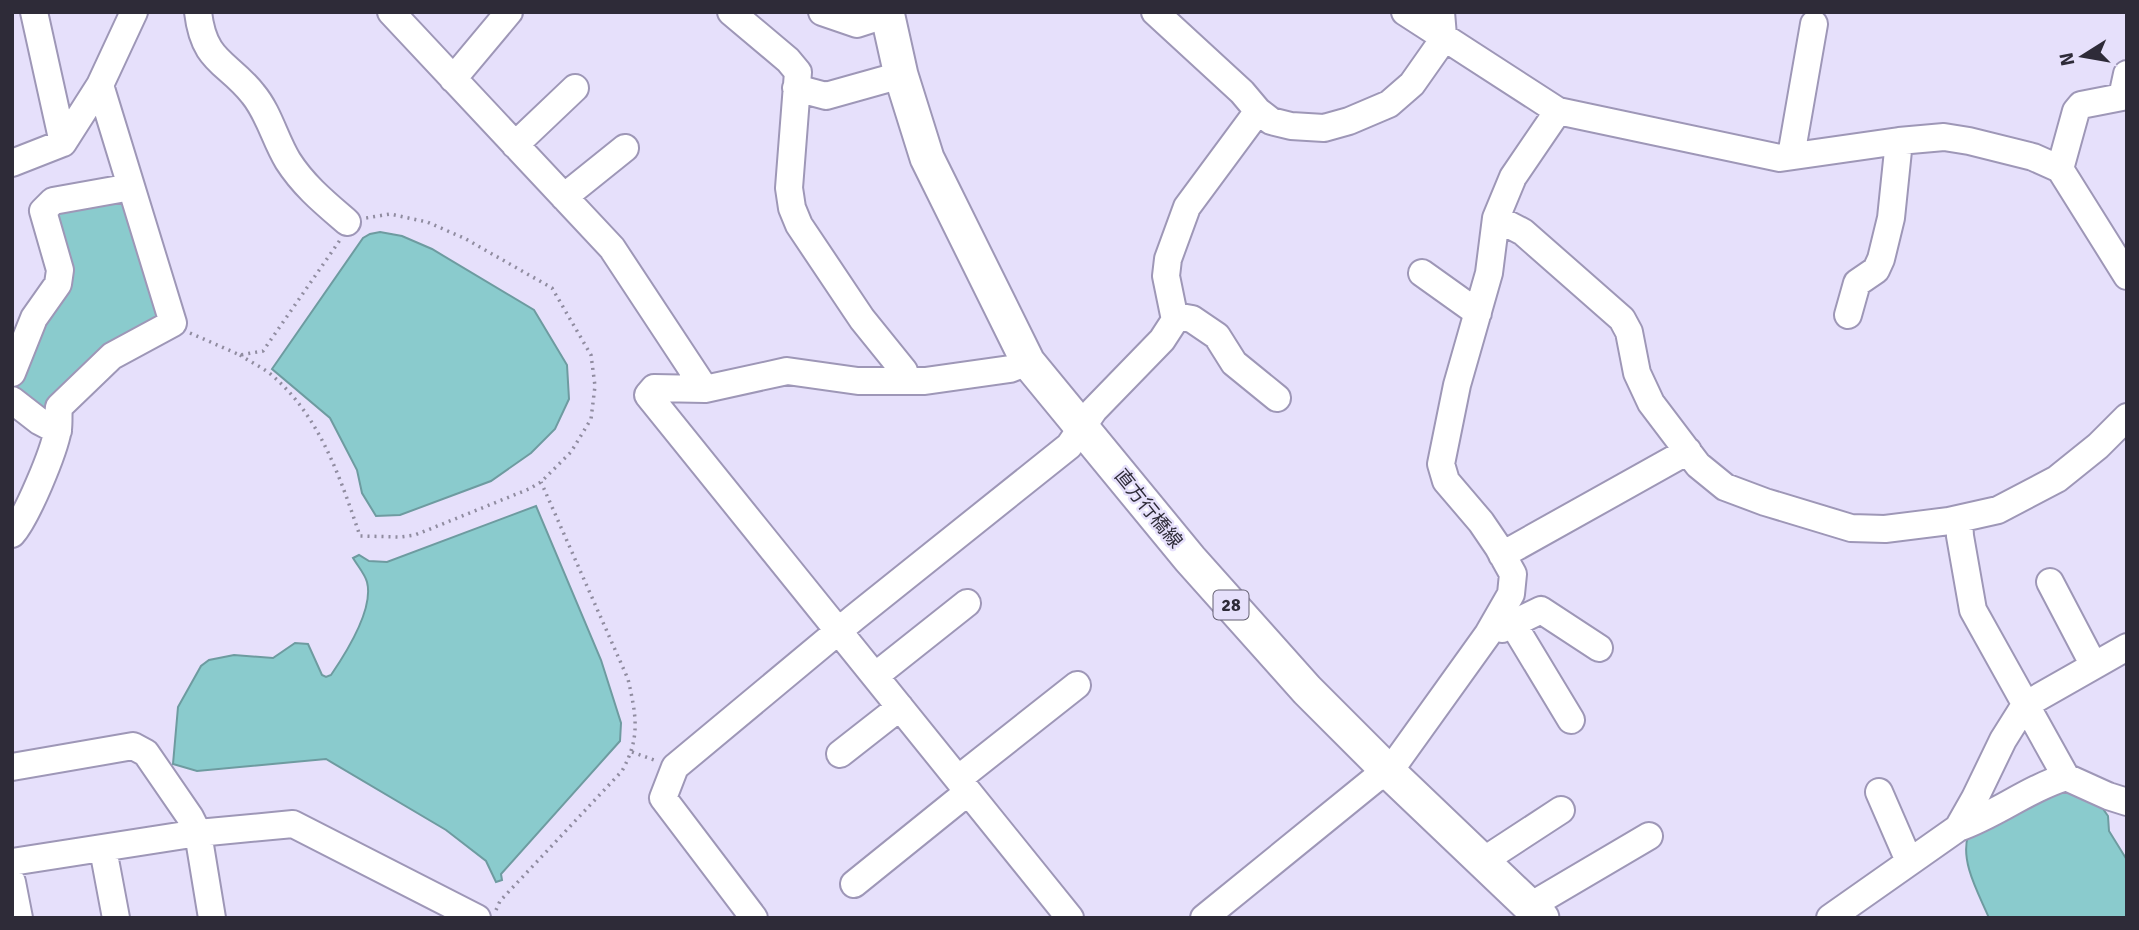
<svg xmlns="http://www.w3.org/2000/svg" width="2139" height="930" font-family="Signika,'Noto Sans JP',sans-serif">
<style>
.water{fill:#8acbcd;stroke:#6e9ba0;stroke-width:2}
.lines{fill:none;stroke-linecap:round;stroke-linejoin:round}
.minor-casing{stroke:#9e97b7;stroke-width:30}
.major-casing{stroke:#9e97b7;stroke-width:37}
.path{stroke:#908ca0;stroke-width:3.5;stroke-dasharray:2 5;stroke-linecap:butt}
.minor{stroke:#fff;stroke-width:26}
.major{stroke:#fff;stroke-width:33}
.labels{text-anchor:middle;stroke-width:5;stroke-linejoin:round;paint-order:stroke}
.shield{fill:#e6e0fb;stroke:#656172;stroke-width:2}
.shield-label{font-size:18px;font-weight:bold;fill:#2e2b38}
.street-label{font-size:19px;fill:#2e2b38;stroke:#e6e0fb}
</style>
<rect width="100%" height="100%" fill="#e6e0fb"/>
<path class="water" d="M126,194l37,116 -6,14 -112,88 -29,-21 -2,-12 51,-90 -15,-77z
M380,232l22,4 30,13 102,61 33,55 2,34 -14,30 -24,24 -40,28 -91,34 -24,1 -14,-23 -5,-23 -27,-52 -58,-49 91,-131 7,-4z
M536,506l65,154 20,63 -1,18 -119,133 1,6 -6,2 -10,-21 -40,-31 -120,-71 -129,12 -24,-7 5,-57 23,-41 8,-6 25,-5 39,3 22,-15 13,1 14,31 4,2 5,-2c15,-22 43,-66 36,-93 -2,-8 -10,-17 -14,-24l6,-3 10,6 18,1z
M2067,785l29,14 12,17 1,15 18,29v58h-138c-10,-24 -29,-56 -21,-82z"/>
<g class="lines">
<defs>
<path id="minor" d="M34,12l29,131
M198,12c6,51 29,49 55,82 16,19 22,46 35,67 16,25 37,42 59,61
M391,12l221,236 93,141
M731,12l57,48 10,12 -9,116 3,20 7,17 63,94 42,52 3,10
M822,12l35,12 31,-10
M1155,12l87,80 16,19
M1405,12l153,99 222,47 119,-17 45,-4 25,4 64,16 27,12 67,107
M453,79l56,-67
M796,88l30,8 75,-21
M515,145l60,-57
M1791,156l23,-132
M12,163l51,-20 37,-58 34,-73
M2060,169l16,-58 5,-6 41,-8 5,-23
M564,197l61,-49
M1496,218l27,14 99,87 7,13 8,41 14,30 47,62 27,22 40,15 86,26 34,1 64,-8 49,-11 59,-31 41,-33 29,-29
M1422,273l56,40
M1848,315l9,-32 19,-13 5,-11 10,-41 8,-77
M1175,316l17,3 25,17 17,27 43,35
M1028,362l-18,7 -85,12h-67l-71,-10 -82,18 -51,-1 -6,7 422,523
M12,373l22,-55 24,-34 2,-14 -17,-59 10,-10 78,-14
M12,400l27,21 19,10
M1959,519l1,17 13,74 93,167 42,19 19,6
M12,534c15,-17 42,-82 46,-105 1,-7 0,-15 1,-22l53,-51 61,-33 -73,-238
M1502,555l186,-104
M2050,582l43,82
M1513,624l58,96
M1493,626l9,3 39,-19 58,38
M875,676l92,-73
M840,754l60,-47
M12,767l121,-21 13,7 44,64 8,16 14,85
M958,779l119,-94
M1879,792l30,69
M1958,828c38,-13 69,-39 108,-51
M103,849l13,69
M1483,861l78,-51
M12,862l186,-29 95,-9 184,94
M12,882l7,36
M854,884l114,-92
M1530,906l119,-70
M754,918l-91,-120 12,-31 179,-149 215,-172 25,-36 68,-70 13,-20 -9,-44 2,-17 19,-52 71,-96 13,10 20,5 33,2 25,-7 40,-17 23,-20 26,-37 5,-11 -2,-24
M1204,918l171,-139 14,-7 99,-138 23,-40 2,-20 -15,-27 -17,-25 -35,-41 -5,-17 16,-79 32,-112 7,-55 17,-41 45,-66
M1830,918l128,-90 17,-30 28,-58 22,-35 102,-58"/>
<path id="major" d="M887,12l14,63 26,83 101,204 162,197 117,131 82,82 153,146"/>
</defs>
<use href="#minor" class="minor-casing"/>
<use href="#major" class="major-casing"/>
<path class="path" d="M190,333l50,22 23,-4 77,-111
M240,355c9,6 19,11 28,17 51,41 72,105 92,164l40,1 15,-2 114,-46 12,-7 30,-30 20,-33 4,-33 -4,-31 -39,-67 -88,-50 -37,-16 -37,-8 -24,4
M632,752l25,9
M496,910l4,-9 122,-130c19,-34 14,-56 6,-92l-87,-197"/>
<use href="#minor" class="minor"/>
<use href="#major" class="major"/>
</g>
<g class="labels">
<rect class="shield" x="1213.5" y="590.5" width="35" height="29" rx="5"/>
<g class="shield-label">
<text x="1231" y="611">28</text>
</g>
<g class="street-label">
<text transform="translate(1149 508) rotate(51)" y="7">直方行橋線</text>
</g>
</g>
<rect width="2139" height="930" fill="none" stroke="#2e2b38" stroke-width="28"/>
<g transform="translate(2083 56) rotate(259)" stroke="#e6e0fb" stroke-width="5" paint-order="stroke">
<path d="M0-5L12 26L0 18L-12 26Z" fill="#2e2b38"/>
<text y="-10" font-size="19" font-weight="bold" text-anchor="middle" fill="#2e2b38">N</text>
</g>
</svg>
